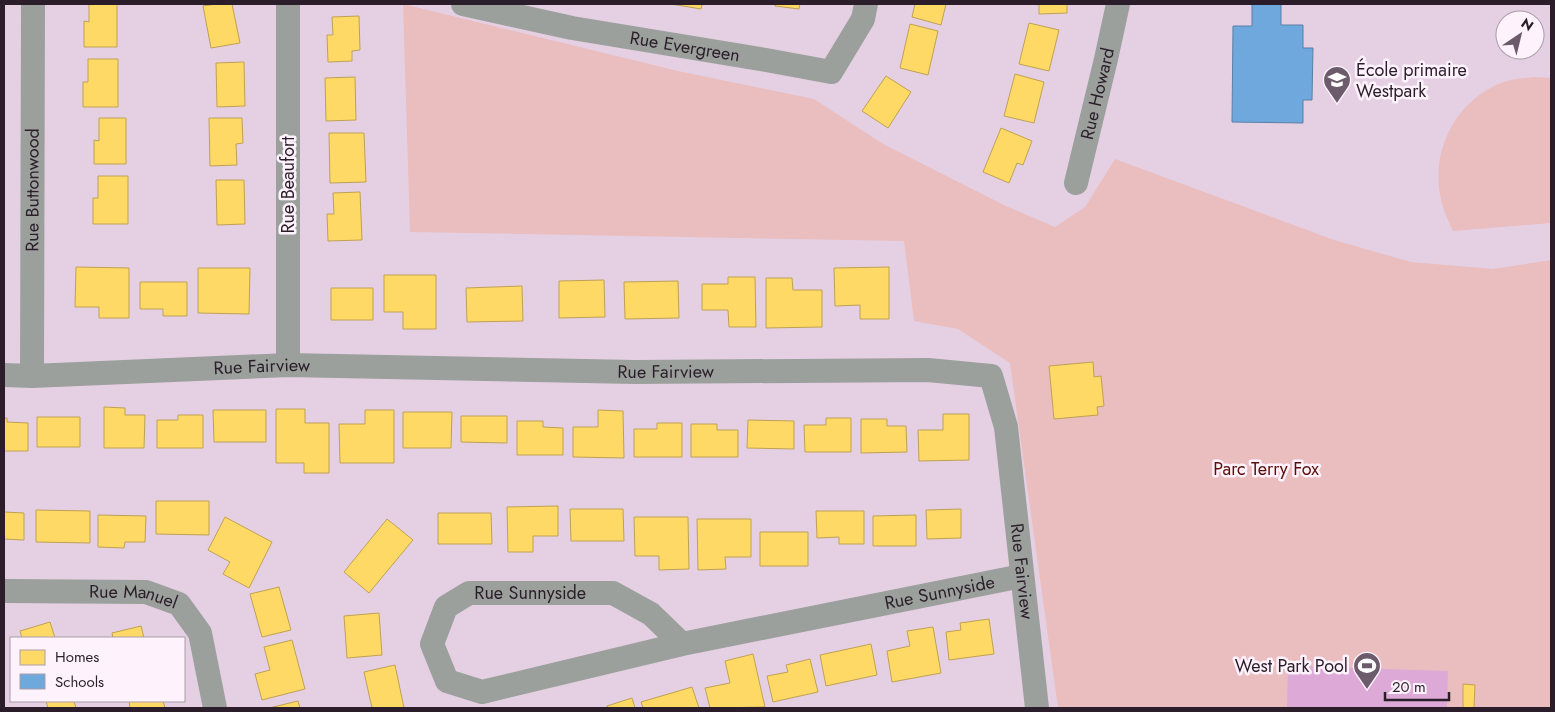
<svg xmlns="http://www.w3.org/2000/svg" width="1555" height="712" font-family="Jost,sans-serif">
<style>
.green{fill:#eabdbf}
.water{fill:#ddaad8}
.homes{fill:#ffd966;stroke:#bfa154}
.schools{fill:#6fa8dc;stroke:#5b7fa7}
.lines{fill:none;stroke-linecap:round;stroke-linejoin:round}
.street{stroke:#9ba09c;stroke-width:24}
.labels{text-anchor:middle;stroke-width:5;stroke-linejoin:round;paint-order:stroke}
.street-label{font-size:18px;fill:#2b1e2a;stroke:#fef2fc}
.poi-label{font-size:18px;fill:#2b1e2a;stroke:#fef2fc;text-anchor:start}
.park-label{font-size:18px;fill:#5a0e07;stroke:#fef2fc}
</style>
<rect width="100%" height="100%" fill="#e5d0e3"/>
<path class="green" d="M403,4l275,67 136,28 69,45 123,62 49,21 30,-20 30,-48 219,81 77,22 82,7 58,-9v448h-493l-48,-345 -52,-34 -44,-8 -10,-80 -494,-9z
M1535,77l16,1v145l-98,8c-5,-11 -10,-21 -12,-32 -11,-47 14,-98 60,-116 11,-4 22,-5 34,-6z"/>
<path class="water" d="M1288,666l160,5 -1,37h-160z"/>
<path class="homes" d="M89,4h28v43h-33v-26l5,1z
M216,4h16l8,39 -29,5 -8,-42z
M671,4h31l-1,5z
M775,4h25l-1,5 -24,-3z
M915,4h31l-5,21 -29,-8z
M1039,4h28v9l-28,1z
M359,16l1,34 -8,1v10l-24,1 -1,-27h6l-1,-18z
M1029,23l30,7 -10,41 -30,-7z
M910,24l28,7 -10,44 -28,-7z
M88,59h30v48h-35v-25h5z
M244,62l1,44 -28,1 -1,-44z
M1015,74l29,8 -10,41 -30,-7z
M886,76l25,16 -23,36 -26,-17z
M355,77l1,43 -30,1 -1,-43z
M99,118h27v46h-32v-24l5,1z
M209,118h33l1,25 -7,1 1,21 -27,1z
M1001,128l31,13 -9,24 -6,-2 -8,20 -26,-11z
M329,133h35l2,49 -36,1z
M98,176h30v48h-35v-26h5z
M216,180h28l1,44 -28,1z
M360,192l2,48 -34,1 -1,-27h7l-1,-21z
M76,267l53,1v50h-30v-11h-24z
M889,267v52h-29v-14l-25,1 -1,-38z
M198,268h52l-1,46 -51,-1z
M384,275h52v54h-33v-17h-19z
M728,277h27l1,50h-27l-1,-17h-26v-26h26z
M766,278h26l1,12h29v37l-56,1z
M604,280l1,37 -46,1v-37z
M678,281l1,37 -54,1 -1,-37z
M140,282h47v34h-24v-7h-23z
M522,286l1,35 -56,1 -1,-34z
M331,288h42v32h-42z
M1093,362l1,15 7,-1 3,30 -7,1 1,8 -44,4 -5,-53z
M104,407l21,1v7h20l-1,33h-40z
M276,409h29v14h24v50h-25v-10h-28z
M213,410h53v32h-52z
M365,410h29v53h-54l-1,-39h26z
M598,410l25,1 1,47 -51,-1v-30h25z
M403,412h49l-1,36h-48z
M943,414h26v46l-50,1 -1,-31h25z
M178,415h25v33h-46v-28h21z
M461,416h46v27l-46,-1z
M37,417h43v30h-43z
M4,418h3v4l21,1v28h-24z
M826,418h25v34h-46l-1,-27h22z
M861,419h26v7h19l1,26 -46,1z
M748,420l46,1v28l-47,-1z
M517,421h26v6l20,1v27h-46z
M657,423h25v34h-48v-28h23z
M691,424h26v6h21v27h-47z
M156,501h53v34l-53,-1z
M558,506v30h-25v16h-25l-1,-45z
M570,509h53l1,32h-53z
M961,509v29l-34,1 -1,-29z
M36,510l54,1v32l-54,-1z
M816,511h48v33h-25v-7l-22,1z
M4,512l20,1v27l-20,-1z
M438,513h53l1,31h-54z
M98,515l48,1 -1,26h-20l-1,6 -26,-1z
M916,515v31h-43v-30z
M225,517l47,25 -23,46 -26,-14 7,-12 -22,-12z
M634,517h54l1,52 -30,1v-14h-24z
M387,519l26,21 -44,53 -25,-21z
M697,519h54v38h-26l1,12 -28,1z
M760,532h48v34h-48z
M279,587l12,43 -29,7 -12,-43z
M379,613l3,42 -35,3 -3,-42z
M989,619l5,35 -45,6 -3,-28 15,-2 -1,-7z
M50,622l5,16h-33l-2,-7z
M141,626l3,12h-31l-1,-5z
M933,627l8,46 -49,9 -5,-31 23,-5 -3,-15z
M292,640l13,49 -43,11 -7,-26 15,-4 -6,-23z
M871,644l6,31 -51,11 -6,-31z
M753,654l12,53 -55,1 -5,-20 25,-5 -5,-22z
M810,659l8,33 -45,10 -6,-26 21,-4 -2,-7z
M395,665l9,43h-32l-8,-36z
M1463,684l12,1 -1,23h-11z
M692,687l7,21h-56l-2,-6z
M632,698l3,10h-28v-2z
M46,701h28l2,7h-28z
M129,701h34l2,7h-35z
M298,701l2,7h-31z"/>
<path class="schools" d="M1252,4h29v21h22v23h10l-1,52h-9v23l-71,-1 1,-96h19z"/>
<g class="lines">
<g class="street">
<path d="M288,4v361"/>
<path id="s1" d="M463,4l109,24 194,32 65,12 32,-53 3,-15"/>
<path id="s2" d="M1076,183l30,-124 12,-55"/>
<path id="s3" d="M4,375l28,1 256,-11 347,7 293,-2 63,6 15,51 31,281"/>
<path id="s4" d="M32,376l1,-372"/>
<path id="s5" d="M4,591l142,1 33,12 21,29 15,75"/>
<path id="s6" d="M682,644l-200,48 -35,-11 -15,-37 14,-37 23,-14h144l38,21 31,30 340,-68"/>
</g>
</g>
<defs>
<symbol id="school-pin" viewBox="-11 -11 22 30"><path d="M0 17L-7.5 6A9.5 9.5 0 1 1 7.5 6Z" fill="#6c5c6b" stroke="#fef2fc"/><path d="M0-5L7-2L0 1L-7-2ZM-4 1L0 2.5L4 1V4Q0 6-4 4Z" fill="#fff"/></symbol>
<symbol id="stadium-pin" viewBox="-11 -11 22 30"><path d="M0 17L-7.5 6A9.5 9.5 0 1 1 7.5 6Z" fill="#6c5c6b" stroke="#fef2fc"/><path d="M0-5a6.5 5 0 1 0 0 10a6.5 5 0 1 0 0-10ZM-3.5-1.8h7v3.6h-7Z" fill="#fff"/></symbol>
</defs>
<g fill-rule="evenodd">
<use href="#school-pin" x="1321" y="64" width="32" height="43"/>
<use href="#stadium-pin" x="1351" y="650" width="32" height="43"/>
</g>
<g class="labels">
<g class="street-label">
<text dy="6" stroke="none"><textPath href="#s1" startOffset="226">Rue Evergreen</textPath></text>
<text dy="6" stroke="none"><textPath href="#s2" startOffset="92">Rue Howard</textPath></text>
<text transform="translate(288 185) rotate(-90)" y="6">Rue Beaufort</text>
<text dy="6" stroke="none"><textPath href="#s4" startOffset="186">Rue Buttonwood</textPath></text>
<text dy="6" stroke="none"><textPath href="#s3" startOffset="258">Rue Fairview</textPath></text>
<text dy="6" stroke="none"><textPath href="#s3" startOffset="662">Rue Fairview</textPath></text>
<text dy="6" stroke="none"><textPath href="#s3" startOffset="1186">Rue Fairview</textPath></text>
<text dy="6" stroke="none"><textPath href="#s6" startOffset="842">Rue Sunnyside</textPath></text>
<text dy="6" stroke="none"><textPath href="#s6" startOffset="410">Rue Sunnyside</textPath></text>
<text dy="6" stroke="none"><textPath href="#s5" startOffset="130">Rue Manuel</textPath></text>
</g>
<g class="poi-label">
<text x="1356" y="76">École primaire<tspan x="1356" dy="21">Westpark</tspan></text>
<text x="1348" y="672" text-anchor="end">West Park Pool</text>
</g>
<g class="park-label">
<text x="1266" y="475">Parc Terry Fox</text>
</g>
</g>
<rect width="1555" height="712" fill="none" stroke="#2b1e2a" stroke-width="10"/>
<rect x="10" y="637" width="175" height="65" fill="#fef2fc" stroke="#aa9da8"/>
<rect x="20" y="650" width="25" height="15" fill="#ffd966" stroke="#aa9da8"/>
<text x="55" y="662" font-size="15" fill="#2b1e2a">Homes</text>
<rect x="20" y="674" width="25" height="15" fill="#6fa8dc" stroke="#aa9da8"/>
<text x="55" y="687" font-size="15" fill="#2b1e2a">Schools</text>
<g transform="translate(1520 35) rotate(35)"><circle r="24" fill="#fef2fc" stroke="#aa9da8"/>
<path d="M0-4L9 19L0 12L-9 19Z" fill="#6c5c6b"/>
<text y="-8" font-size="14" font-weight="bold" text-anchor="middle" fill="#2b1e2a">N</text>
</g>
<path d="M1385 692v8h64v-8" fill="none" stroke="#2b1e2a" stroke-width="2.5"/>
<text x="1392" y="692" font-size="15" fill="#2b1e2a" stroke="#fef2fc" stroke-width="4" paint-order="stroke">20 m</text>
</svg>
